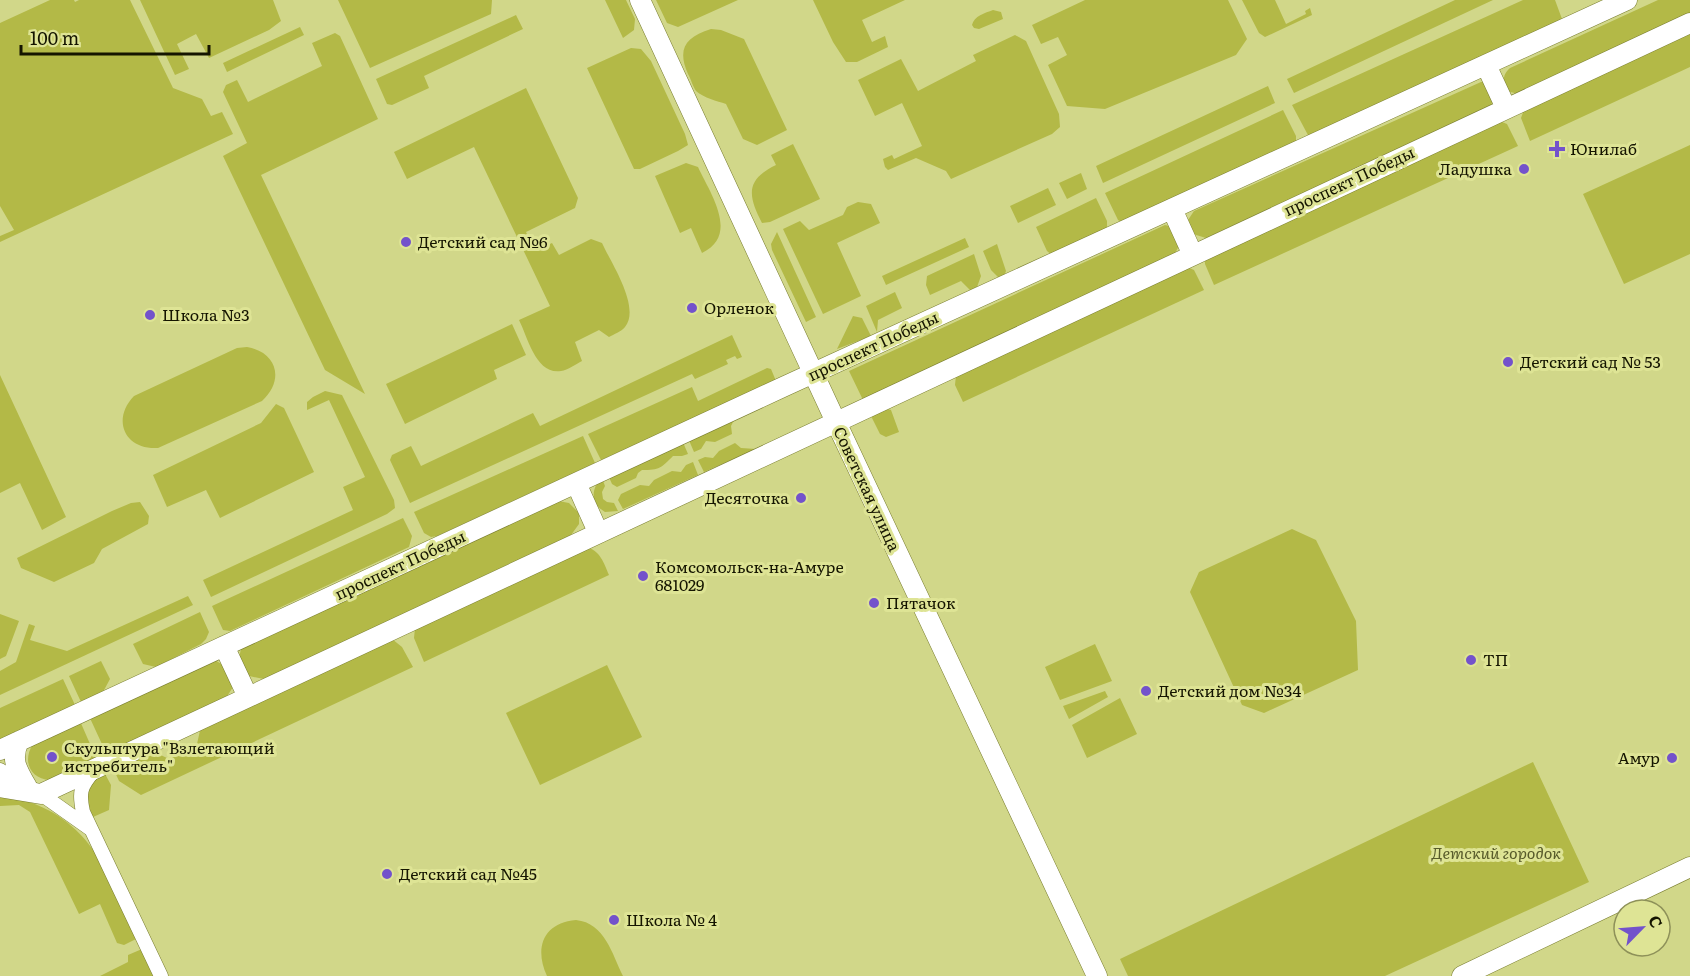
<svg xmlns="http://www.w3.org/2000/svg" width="1690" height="976" font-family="Literata,serif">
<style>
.green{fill:#b3b947}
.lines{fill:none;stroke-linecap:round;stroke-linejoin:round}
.street-casing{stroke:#787c2e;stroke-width:15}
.secondary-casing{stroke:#787c2e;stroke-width:21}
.street{stroke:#fff;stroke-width:14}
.secondary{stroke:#fff;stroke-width:20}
.poi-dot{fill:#7352cb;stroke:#dee495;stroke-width:2}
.labels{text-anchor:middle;stroke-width:6;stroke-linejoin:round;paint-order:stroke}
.poi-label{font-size:16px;fill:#151500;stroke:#dee495;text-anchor:start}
.street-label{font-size:16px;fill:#151500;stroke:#dee495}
.park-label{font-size:16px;font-style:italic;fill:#585b2a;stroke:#dee495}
</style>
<rect width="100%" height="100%" fill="#d1d789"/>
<path class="green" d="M50,0h24l1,2 4,-2h51l43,88 29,11 9,17 11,-4 11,22 -233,108v-6l14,-6 -14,-24v-183z
M140,0h133l8,21 -12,9 -60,28 -13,-24 -19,10 12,25 -14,6z
M338,0h154l-1,14 -121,54z
M605,0h21l9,19 -1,11 -11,8z
M656,0h82l-60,27 -11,-4z
M813,0h92l-43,20 10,22 13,-6 3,11 -31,15h-11l-13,-20z
M1085,0h143l19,39 -11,16 -131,54 -38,-3 -19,-41 19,-10 -9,-18 -17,7 -9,-19z
M1242,0h33l11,24 20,-10 -1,-3 5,-3 2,7 -47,22 -6,-4z
M1455,0h38l-199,93 -7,-14z
M1523,0h32l7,19 -253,118 -17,-32z
M1658,0h32v15l-171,79 -13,-3c-3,-9 -4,-16 4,-23z
M993,10l8,2 2,7 -24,10 -5,-1 -2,-3c2,-9 13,-12 21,-15z
M516,15l7,14 -99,47 5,12 -37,17 -5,-1 -11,-25z
M300,27l4,8 -77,37 -4,-9z
M711,29l10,1 23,9 43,91 -30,15 -14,-6 -17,-35c-9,-3 -22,-6 -30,-13 -3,-4 -5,-12 -8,-17 -11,-25 -3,-37 23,-45z
M1690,30v37l-160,74 -9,-23 4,-11z
M335,33l5,3 38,83 -117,56 104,219 -40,-24 -102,-214 24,-13 -24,-51 3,-7 11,-5 11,22 74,-36 -10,-23z
M1015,35l11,6 33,73 1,13 -8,7 -101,45 -5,-8 -30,-13 -28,12 -3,-3 -2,-8 9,-4 2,4 28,-13 -20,-43 -27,13 -17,-36 43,-21 17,32 58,-30 -3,-6z
M631,48l10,1 10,12 34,73 3,11 -10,6 -38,18h-6l-47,-101z
M1481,82h3l9,19 -2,4 -285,133 -13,-4 -5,-14 6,-9z
M1268,86l7,17 -172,80 -7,-17z
M526,88l52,110 -3,10 -49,24 9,19 17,-8 7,12 32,-16 11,4c9,20 39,64 23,84 -4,5 -11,7 -16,10l-10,-7 -24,12 7,19c-6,3 -14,9 -21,10 -25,4 -33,-33 -42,-51l31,-14 -76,-159 -67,32 -13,-27z
M1283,110l13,26v9l-172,79 -6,-4 -13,-27z
M1497,120l10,4 11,22 -304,139 -9,-21v-7z
M793,144l27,55 -50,23 -8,1c-14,-27 -17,-43 14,-58l-5,-10z
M1690,145v109l-66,30 -41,-90z
M686,163l12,4c12,26 42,68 4,86l-11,-25 -11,5 -25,-57z
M1081,173l6,16 -20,10 -8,-16z
M1048,188l8,17 -38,18 -8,-17z
M1096,198l11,23v11l-55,23 -5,-4 -11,-24z
M858,202l13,2 9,19 -43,20 24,53 -38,18 -40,-85 17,-8 9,9 34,-15 4,-8z
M1165,225l8,2 6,19 -4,7 -312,147 -14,-29z
M777,232l39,85 -10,5 -34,-72 -1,-6z
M965,238l4,9 -83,38 -4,-9z
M997,244l9,27 -4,10 -11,-11 -8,-19z
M974,254l7,22 -4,11 -7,3 -9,-9 -31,14 -4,-10 1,-9z
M1185,266l9,4 10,20 -241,112 -8,-17 1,-10z
M895,292l7,16 -24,12 -1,12 -11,-26z
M853,316l9,2 9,18 -34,13z
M512,324l14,31 -32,15 3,9 -92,45 -19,-40z
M732,335l10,22 -5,2 -2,-3 -9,4 2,4 -33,15 -3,-5 -282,129 -20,-43 2,-5 19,-9 10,20 112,-53 7,13z
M247,347c30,5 38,33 15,54l-104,47c-33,2 -47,-28 -24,-52l103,-48z
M767,368l4,1 5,12 -175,79 -13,-26 104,-47 6,14z
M0,375l66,142 -24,13 -22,-47 -20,10z
M325,391l17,4 52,105 1,8 -8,6 -176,83 -8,-17 150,-70 -10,-23 22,-10 -36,-77 -22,10v-8l6,-5z
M276,404l8,4 30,64 -94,46 -14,-28 -39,17 -14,-32 108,-52z
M884,408l7,2 8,22 -13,5 -6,-3 -10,-20z
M735,418l-4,8 1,8 -17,8 -9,-1 -5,8 -7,3 -6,-14z
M583,436l12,27 -158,73 -6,1 -7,-4 -10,-21z
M682,440l6,14 -6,2h-9c-12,12 -13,14 -31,14l-4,3 -2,5 -19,9 -5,-3 -4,-9z
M735,443l6,5 15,1 -52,23 -6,-12 7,-3 8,1 6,-7z
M693,462l5,13 -75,34 -5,-9 3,-6 19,-9 9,1 5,-6 18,-9 9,1 5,-7z
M602,478l3,8 -3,6 1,7 4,3 7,1 4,8 -13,1c-14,-8 -15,-23 -3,-34z
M553,500l16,3 10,10v11l-8,11 -307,144 -15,-3c-7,-11 -13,-18 -6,-31z
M140,502l9,14 -1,8 -46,25 -8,14 -40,19 -33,-14 -4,-10 95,-47 19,-8z
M403,518l9,18 -3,11 -179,84 -7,-1 -11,-24z
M1292,529l24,11 40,81 2,49 -94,43 -22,-8 -52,-113 9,-20z
M586,547c14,3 18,16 23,28l-185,87 -10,-24 1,-10z
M188,596l5,9 -193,90v-24l16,-9 13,-38 6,2 -5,14 37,11z
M200,612l9,20 -3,7 -5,5 -45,23 -13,-3 -10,-20z
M0,614l19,7 -13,35 -6,3z
M392,639l10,8 11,20 -272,128 -22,-14 -6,-13 37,-18 17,8 30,-14 4,-18z
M1095,644l17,37 -52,19 -15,-33z
M215,660l11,7 7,20 -7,11 -119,57 -18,-39z
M101,661l9,18 -7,13 -22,10 -12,-26z
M607,665l35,72 -102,48 -34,-72z
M63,679l12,26 -75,35v-32z
M1105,691l3,6 -39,22 -6,-13z
M1120,698l17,36 -50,24 -15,-33z
M80,721l17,39 -47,20c-20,-1 -28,-19 -17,-36z
M1533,762l56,120 -204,94h-257l-8,-17z
M104,772l7,13 -2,25 -16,7c-9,-19 -6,-34 11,-45z
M0,796c10,2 22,3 32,7 63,23 80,79 106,135l-14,7 -7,-2 -17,-39 -21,10 -49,-102 -11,-7 -19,1z
M576,920c29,3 36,34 47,56h-76c-13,-28 -4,-53 29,-56z
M142,949l12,27h-54l28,-14v-7z"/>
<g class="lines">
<defs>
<path id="street" d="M0,770l41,24 48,34
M93,772c-13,15 -14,21 -10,40l78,164"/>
<path id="secondary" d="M640,0l196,422 261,554
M1486,65l20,43
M1172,209l20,44
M576,483l22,49
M224,646l24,51
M19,741c-9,18 -2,29 8,46
M0,750l783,-363 844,-387
M0,787l41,7c549,-257 1098,-516 1649,-771
M1462,976l228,-109"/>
</defs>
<use href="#street" class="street-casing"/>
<use href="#secondary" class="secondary-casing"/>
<use href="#street" class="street"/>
<use href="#secondary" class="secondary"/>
</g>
<g class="poi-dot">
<path d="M1554 140h6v6h6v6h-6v6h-6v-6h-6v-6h6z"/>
<circle cx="1524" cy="169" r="6"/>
<circle cx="406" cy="242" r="6"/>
<circle cx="692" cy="308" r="6"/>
<circle cx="150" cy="315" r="6"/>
<circle cx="1508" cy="362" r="6"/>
<circle cx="801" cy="498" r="6"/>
<circle cx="643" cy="576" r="6"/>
<circle cx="874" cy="603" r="6"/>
<circle cx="1471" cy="660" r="6"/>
<circle cx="1146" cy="691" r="6"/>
<circle cx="52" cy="757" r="6"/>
<circle cx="1672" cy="758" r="6"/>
<circle cx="387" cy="874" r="6"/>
<circle cx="614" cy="920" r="6"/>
</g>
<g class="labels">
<g class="poi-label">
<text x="1570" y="155">Юнилаб</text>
<text x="1512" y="175" text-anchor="end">Ладушка</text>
<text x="418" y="248">Детский сад №6</text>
<text x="704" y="314">Орленок</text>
<text x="162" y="321">Школа №3</text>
<text x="1520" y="368">Детский сад № 53</text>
<text x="789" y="504" text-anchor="end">Десяточка</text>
<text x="655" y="573">Комсомольск-на-Амуре<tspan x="655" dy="18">681029</tspan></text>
<text x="886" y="609">Пятачок</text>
<text x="1483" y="666">ТП</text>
<text x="1158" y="697">Детский дом №34</text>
<text x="64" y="754">Скульптура "Взлетающий<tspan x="64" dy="18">истребитель"</tspan></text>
<text x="1660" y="764" text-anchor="end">Амур</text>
<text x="399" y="880">Детский сад №45</text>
<text x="626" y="926">Школа № 4</text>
</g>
<g class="street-label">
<text transform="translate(1349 181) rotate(-25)" y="6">проспект Победы</text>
<text transform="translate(873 346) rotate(-25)" y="6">проспект Победы</text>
<text transform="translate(867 489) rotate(65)" y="6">Советская улица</text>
<text transform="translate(400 565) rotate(-25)" y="6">проспект Победы</text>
</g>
<g class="park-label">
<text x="1496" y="859">Детский городок</text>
</g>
</g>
<g transform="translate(1642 928) rotate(65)"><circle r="28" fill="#dee495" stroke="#8e9159" stroke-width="1.5"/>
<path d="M0-4.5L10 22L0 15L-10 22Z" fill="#7352cb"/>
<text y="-9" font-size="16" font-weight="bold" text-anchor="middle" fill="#151500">С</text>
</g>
<path d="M21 45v9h188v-9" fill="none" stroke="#151500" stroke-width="3"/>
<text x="30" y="45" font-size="18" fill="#151500" stroke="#dee495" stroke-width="4.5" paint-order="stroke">100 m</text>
</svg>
